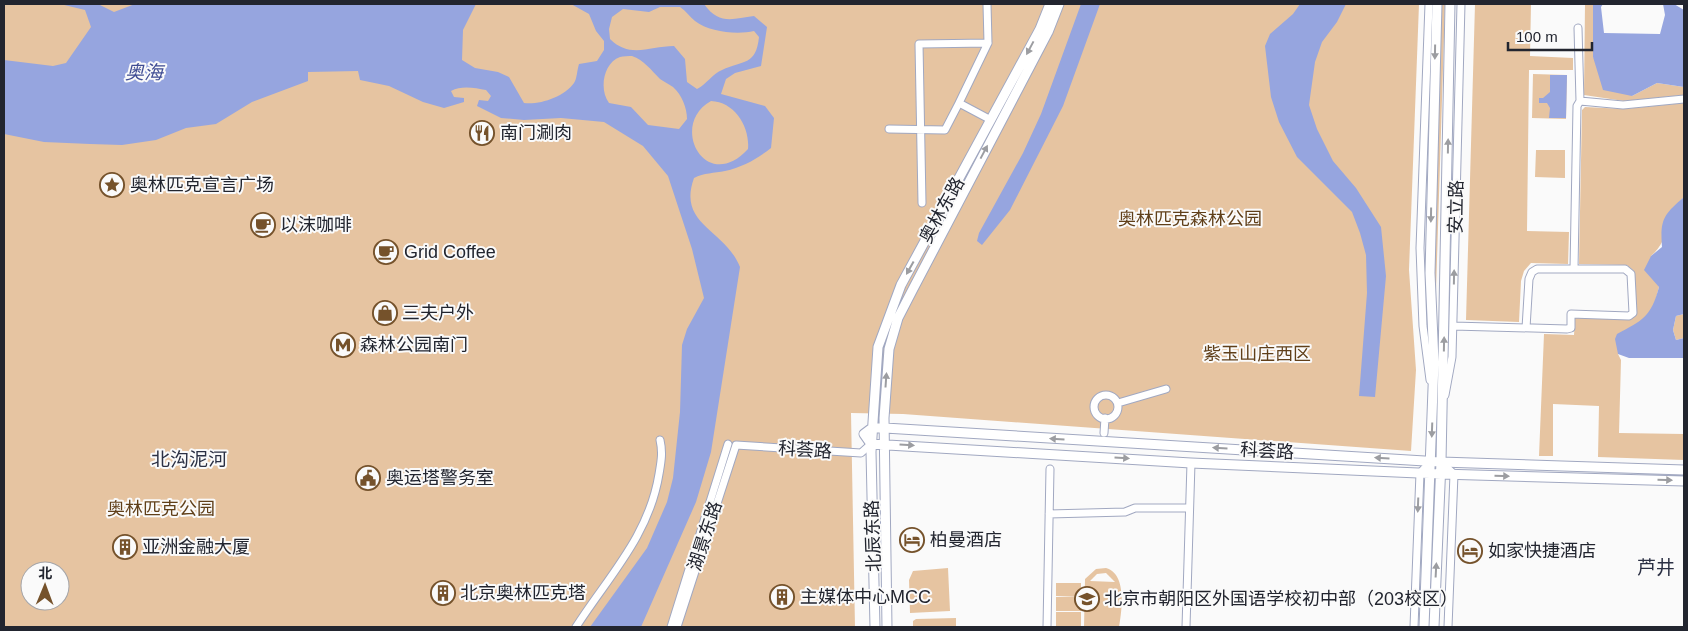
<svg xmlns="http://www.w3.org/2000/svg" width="1688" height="631" font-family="Helvetica,'Noto Sans SC',sans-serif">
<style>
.green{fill:#e6c4a1;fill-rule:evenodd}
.water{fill:#96a5df;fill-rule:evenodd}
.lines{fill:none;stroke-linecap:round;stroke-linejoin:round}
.minor-casing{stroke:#a1a8c1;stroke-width:9}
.major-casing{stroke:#a1a8c1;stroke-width:11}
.minor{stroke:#fff;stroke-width:7}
.major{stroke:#fff;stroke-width:9}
.oneway{fill:#9c9da1}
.labels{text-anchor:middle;stroke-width:4;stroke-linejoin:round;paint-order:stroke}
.poi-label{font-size:18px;fill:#22252f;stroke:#fafafa;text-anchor:start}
.street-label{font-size:18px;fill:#22252f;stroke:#fafafa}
.park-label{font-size:18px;fill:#603f19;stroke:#fafafa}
.water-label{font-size:19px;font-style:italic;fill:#3f4c93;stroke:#fafafa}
.neighbourhood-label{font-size:19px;fill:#2b3044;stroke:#fafafa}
</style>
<rect width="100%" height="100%" fill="#fafafa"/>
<path class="green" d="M4,4h1415l-10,266 7,100 -5,81 -508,-37 -52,-1 4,214h-851zM30,571h30v30h-30z
M1438,4h7l-9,287 -3,1z
M1475,4h56l-1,52 43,2v12h-44l-2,161 42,1 -1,32 -37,-1 -7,8 -3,10 -2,41 -53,-2z
M1585,4h8v53l39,39 25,-13 27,4v8l-60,6 -40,-6z
M1533,74l34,1 -1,44 -34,-1z
M1684,103v94c-21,18 -11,40 -33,59l8,31 -5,19 -36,48 3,6 -2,73 65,1v26l-86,-3 1,-51 -46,-2v52h-14l5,-122 30,1 1,-17 56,1 4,-4 -1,-44 -7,-6 -48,-1 3,-154 3,-3 39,2z
M1536,150h29v28l-30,-1z
M1684,314v24l-8,2 -3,-10 3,-14z
M948,568l2,43 -40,2 -1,-33 4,-9z
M1106,568c21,6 16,41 13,59h-35l1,-48 11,-10zM1106,573l9,9 -25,-1 7,-7z
M1056,583h25v14l-25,-1z
M1056,597h25v14h-25z
M1056,612h25v15h-25z
M956,618v9h-43v-6l3,-2z"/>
<path class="water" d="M60,4h38l16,8 21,-8h341l-13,26 -1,30 13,8 23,4 11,5 15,26c16,2 40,-6 50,-20 3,-4 3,-13 5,-19l18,-3 7,-11v-9l-8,-10 -7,-17 -18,-10h133c15,21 28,15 50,12l13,11 -6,39 -26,7 -9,6 -5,15 44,12 9,12 -3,30c-14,11 -28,19 -46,23 -11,2 -21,2 -31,7 -17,47 31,51 46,89l-29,185 -15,50 -55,125h-51l57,-79 20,-46 6,-24 7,-66 2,-67 5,-16 17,-31 -12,-49 -24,-73 -25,-30 -39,-24 -43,-4 -37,2 -23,-2 -24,-12 2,-6 9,1 3,-5 -5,-6c-11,-2 -24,-5 -35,1l3,6 10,1v4l-20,6 -21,-6 -34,-16 -29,-6 -2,-9 -50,1v9l-56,21 -36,22 -30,4 -30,12 -34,5 -32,-1 -46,-2 -40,-8v-74l49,6 13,-3 25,-36 -6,-17zM660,7h20c6,4 10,10 15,14 14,11 42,14 59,10l5,6c-3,29 -16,23 -37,33 -10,4 -15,14 -25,19l-10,-7 -2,-23 -11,-13c-24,0 -44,13 -64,-7l-1,-10 3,-12 11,-8 26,3zM632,56c12,4 19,14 28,23 4,3 9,5 13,8 9,8 14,21 14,32l-8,10 -31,-4 -17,-18 -22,-4c-10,-13 -6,-40 11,-46 3,-1 9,-1 12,-1zM711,101c24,1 39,26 37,48 -42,46 -80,-24 -37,-48z
M1081,4h19l-37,102 -53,104 -28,35 -5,-4 2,-8 44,-80 18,-39z
M1300,4h46l-9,18 -15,20 -7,20 -6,43 8,24 16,32 23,27 25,39 5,49 -11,121 -16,-1 8,-103 -1,-38 -6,-22 -8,-21 -55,-55 -18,-35 -8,-25 -6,-51 5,-12 23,-20z
M1593,4h10l-2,3 3,26 56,1 5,-19 -2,-11h11l10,6v77l-27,-4 -25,13 -29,-6 -10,-33z
M1550,75h17l-1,43h-17l1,-10 -3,-5h-8v-5h4l7,-6z
M1684,197v117l-8,2 -3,14 3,10 8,-2v20h-55l-11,-4 -3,-15 2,-5c26,-14 34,-17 42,-47l-15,-17 7,-14 11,-9c-2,-27 1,-32 22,-50z"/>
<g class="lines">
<defs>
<path id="minor" d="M1429,4l-9,244 3,78 7,54
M1578,28l2,73 43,4 61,-6
M959,103l29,-60
M889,129l56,1 14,-27 32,17
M922,203l-3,-159 69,-1 -1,-39
M1453,326l114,3 4,-1v-14l58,2 4,-3 -2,-39 -6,-5h-51l3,-163 3,-5
M1526,328l3,-49 3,-7 5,-3h37
M1445,395l7,-38 9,-353
M1094 407a12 12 0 1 1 24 0a12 12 0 1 1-24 0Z
M1118,403l48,-14
M1104,433l1,-15
M1441,462l13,12 -6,153
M1049,514l76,-2 10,-4h54
M576,627c32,-50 73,-91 83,-153 2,-12 4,-21 1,-34
M671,627l57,-183
M677,627l59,-182 125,8 10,-9
M1047,627l3,-158
M1186,627l5,-164
M1414,627l6,-154 11,-12"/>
<path id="major" d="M1684,470l-243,-8 -556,-34h-13l-8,6 7,10 320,19 250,11 243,7
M875,627l-4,-175 7,-105 23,-62 139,-256 10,-25
M887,627l-3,-209 5,-69 9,-31 15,-29 135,-257 11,-28
M1424,627l10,-265 -4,-89 7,-269
M1434,627l7,-165 9,-458"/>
</defs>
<use href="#minor" class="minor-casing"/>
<use href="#major" class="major-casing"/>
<use href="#minor" class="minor"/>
<use href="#major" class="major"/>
</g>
<defs><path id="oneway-solid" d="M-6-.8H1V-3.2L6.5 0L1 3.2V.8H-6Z" transform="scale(1.25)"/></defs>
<g class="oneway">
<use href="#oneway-solid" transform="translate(1030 48) rotate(118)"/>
<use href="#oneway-solid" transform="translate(1435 52) rotate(91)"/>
<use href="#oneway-solid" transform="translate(1448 146) rotate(-89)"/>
<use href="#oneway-solid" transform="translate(984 152) rotate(-62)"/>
<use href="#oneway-solid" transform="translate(1431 215) rotate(91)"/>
<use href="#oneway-solid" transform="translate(910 268) rotate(119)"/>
<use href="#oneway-solid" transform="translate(1454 277) rotate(-89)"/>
<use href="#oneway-solid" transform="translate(1444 344) rotate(-89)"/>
<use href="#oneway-solid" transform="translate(886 380) rotate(-86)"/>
<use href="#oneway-solid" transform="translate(1432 430) rotate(92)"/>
<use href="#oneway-solid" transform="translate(1057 439) rotate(-177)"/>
<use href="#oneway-solid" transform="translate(907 445) rotate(4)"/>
<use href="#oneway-solid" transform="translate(1220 448) rotate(-177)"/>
<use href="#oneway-solid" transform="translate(1122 458) rotate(4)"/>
<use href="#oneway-solid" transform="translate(1382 458) rotate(-177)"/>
<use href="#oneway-solid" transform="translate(1502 476) rotate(2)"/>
<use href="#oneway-solid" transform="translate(1665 480) rotate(2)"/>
<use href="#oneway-solid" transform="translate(1418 505) rotate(92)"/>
<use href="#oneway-solid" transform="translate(1436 570) rotate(-87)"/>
</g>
<defs>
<symbol id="restaurant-ring" viewBox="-11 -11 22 22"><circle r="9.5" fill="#fafafa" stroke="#75522b" stroke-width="1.5"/><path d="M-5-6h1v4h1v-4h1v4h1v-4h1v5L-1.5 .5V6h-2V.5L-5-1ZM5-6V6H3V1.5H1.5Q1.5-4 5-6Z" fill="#75522b"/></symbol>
<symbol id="sight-ring" viewBox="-11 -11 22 22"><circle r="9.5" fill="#fafafa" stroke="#75522b" stroke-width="1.5"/><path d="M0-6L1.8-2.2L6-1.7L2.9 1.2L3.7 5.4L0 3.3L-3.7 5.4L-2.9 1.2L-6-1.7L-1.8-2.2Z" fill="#75522b"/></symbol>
<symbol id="cafe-ring" viewBox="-11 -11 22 22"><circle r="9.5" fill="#fafafa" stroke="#75522b" stroke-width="1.5"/><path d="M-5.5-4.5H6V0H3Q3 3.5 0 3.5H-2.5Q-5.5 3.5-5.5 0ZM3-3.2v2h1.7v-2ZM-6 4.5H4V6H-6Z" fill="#75522b"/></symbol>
<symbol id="shop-ring" viewBox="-11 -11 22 22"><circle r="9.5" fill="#fafafa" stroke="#75522b" stroke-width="1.5"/><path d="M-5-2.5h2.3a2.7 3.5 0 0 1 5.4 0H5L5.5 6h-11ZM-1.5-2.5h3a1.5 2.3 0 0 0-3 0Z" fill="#75522b"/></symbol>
<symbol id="metro-ring" viewBox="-11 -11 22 22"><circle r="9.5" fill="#fafafa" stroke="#75522b" stroke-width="1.5"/><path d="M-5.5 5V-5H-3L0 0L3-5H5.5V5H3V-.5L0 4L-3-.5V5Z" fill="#75522b"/></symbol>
<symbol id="civic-ring" viewBox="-11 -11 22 22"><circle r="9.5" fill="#fafafa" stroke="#75522b" stroke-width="1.5"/><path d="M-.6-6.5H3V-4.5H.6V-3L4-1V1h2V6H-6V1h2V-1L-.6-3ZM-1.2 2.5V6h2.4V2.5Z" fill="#75522b"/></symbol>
<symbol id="hotel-ring" viewBox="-11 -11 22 22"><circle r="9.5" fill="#fafafa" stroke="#75522b" stroke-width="1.5"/><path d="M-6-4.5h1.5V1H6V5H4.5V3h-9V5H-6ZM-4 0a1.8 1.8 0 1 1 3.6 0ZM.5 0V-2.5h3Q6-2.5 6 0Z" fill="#75522b"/></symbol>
<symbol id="building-ring" viewBox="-11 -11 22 22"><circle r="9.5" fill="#fafafa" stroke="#75522b" stroke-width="1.5"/><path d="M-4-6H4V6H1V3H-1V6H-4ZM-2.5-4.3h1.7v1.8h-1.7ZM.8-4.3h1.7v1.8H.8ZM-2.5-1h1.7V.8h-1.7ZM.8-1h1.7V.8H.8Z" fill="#75522b"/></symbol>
<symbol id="school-ring" viewBox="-11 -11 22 22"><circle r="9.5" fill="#fafafa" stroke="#75522b" stroke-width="1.5"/><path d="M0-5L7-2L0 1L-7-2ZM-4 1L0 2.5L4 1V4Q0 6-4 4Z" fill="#75522b"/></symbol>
</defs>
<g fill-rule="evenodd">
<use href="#restaurant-ring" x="468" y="119" width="28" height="28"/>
<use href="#sight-ring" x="98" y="171" width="28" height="28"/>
<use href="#cafe-ring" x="249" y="211" width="28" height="28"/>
<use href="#cafe-ring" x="372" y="238" width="28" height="28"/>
<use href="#shop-ring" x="371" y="299" width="28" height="28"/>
<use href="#metro-ring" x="329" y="331" width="28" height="28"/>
<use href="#civic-ring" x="354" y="464" width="28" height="28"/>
<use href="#hotel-ring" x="898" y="526" width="28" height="28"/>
<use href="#building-ring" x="111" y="533" width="28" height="28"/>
<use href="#hotel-ring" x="1456" y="537" width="28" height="28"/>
<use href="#building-ring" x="429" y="579" width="28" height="28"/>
<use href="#building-ring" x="768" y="583" width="28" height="28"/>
<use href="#school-ring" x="1073" y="585" width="28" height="28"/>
</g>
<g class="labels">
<g class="poi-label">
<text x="500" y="139">南门涮肉</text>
<text x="130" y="191">奥林匹克宣言广场</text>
<text x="280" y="231">以沫咖啡</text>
<text x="404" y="258">Grid Coffee</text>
<text x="402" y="319">三夫户外</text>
<text x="360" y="351">森林公园南门</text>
<text x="386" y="484">奥运塔警务室</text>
<text x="930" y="546">柏曼酒店</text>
<text x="142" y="553">亚洲金融大厦</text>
<text x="1488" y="557">如家快捷酒店</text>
<text x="460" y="599">北京奥林匹克塔</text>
<text x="800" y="603">主媒体中心MCC</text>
<text x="1104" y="605">北京市朝阳区外国语学校初中部（203校区）</text>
</g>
<g class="street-label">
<text transform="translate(1456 207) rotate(-89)" y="6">安立路</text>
<text transform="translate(942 210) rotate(-61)" y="6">奥林东路</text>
<text transform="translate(805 450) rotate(4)" y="6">科荟路</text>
<text transform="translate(1267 451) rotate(3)" y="6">科荟路</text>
<text transform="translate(705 536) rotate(-72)" y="6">湖景东路</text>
<text transform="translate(873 536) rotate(-92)" y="6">北辰东路</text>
</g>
<g class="park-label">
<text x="1190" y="225">奥林匹克森林公园</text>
<text x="1257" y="360">紫玉山庄西区</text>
<text x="161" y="515">奥林匹克公园</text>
</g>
<g class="water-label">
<text x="144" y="79">奥海</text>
</g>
<g class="neighbourhood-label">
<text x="189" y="466">北沟泥河</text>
<text x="1656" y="574">芦井</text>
</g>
</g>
<rect width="1688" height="631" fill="none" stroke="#22252f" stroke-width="10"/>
<g transform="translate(45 586) rotate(1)"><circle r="24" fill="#fafafa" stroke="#a4a5a9"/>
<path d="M0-4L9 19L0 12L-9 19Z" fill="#75522b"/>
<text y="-8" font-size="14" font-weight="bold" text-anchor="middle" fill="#22252f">北</text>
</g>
<path d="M1508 42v8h84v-8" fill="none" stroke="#22252f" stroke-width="2.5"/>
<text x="1516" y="42" font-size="15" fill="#22252f" stroke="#fafafa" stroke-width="4" paint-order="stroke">100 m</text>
</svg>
